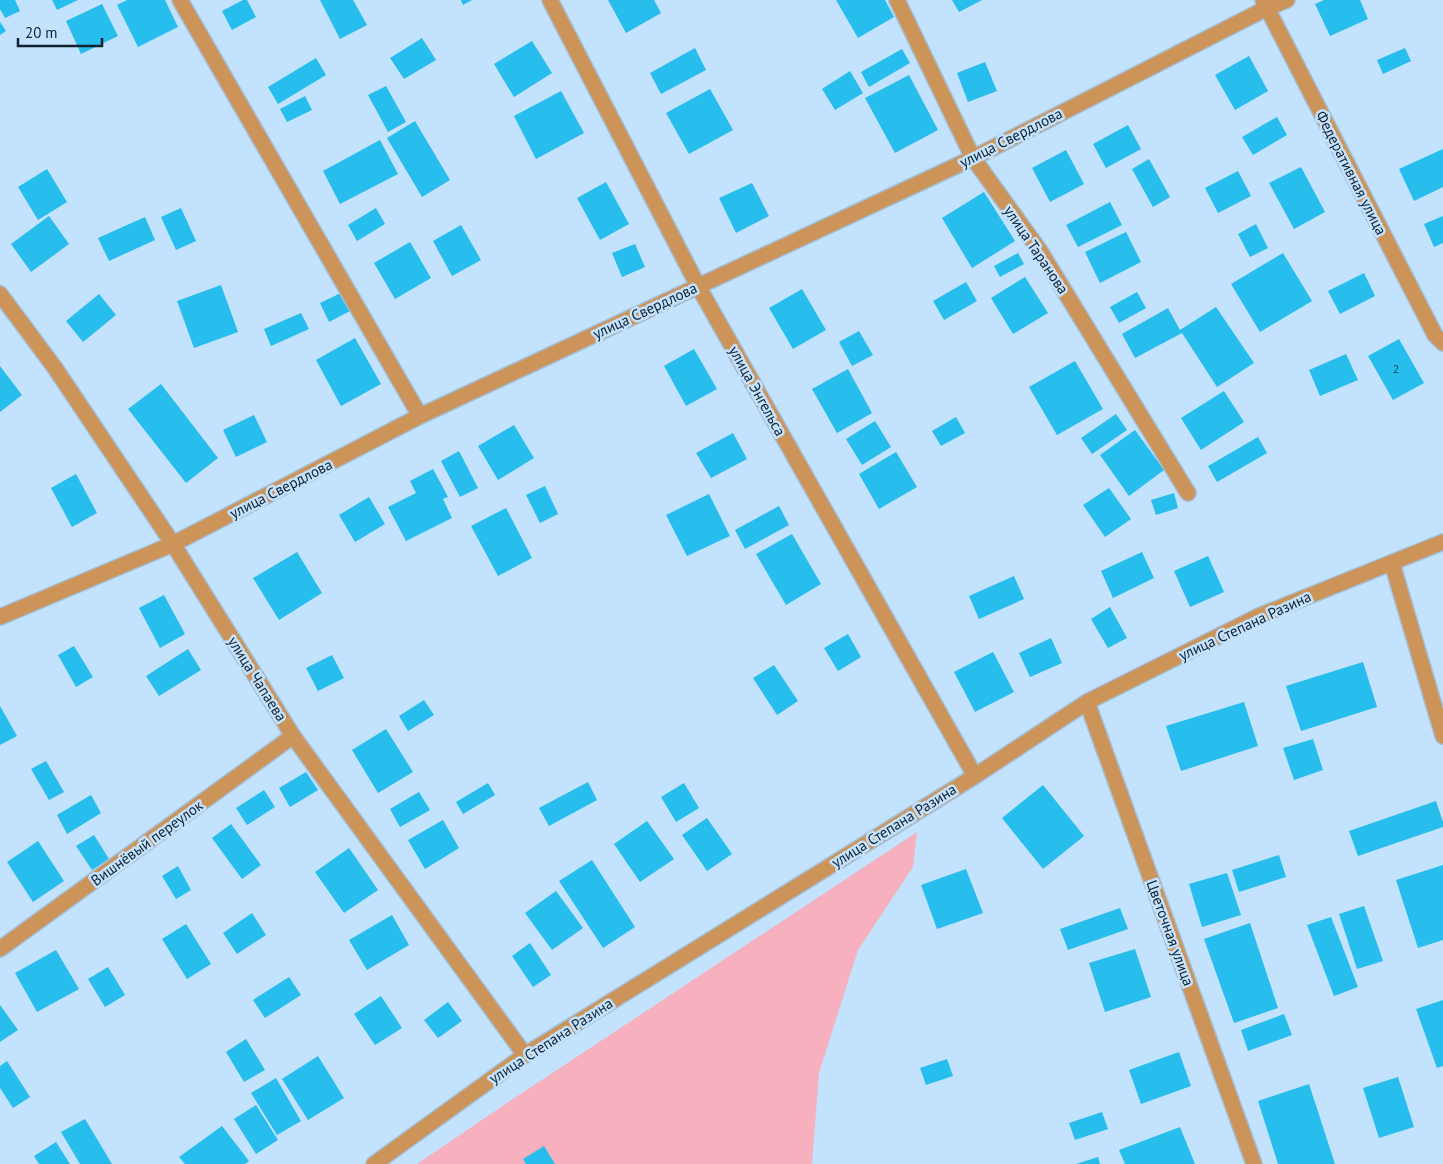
<svg xmlns="http://www.w3.org/2000/svg" width="1443" height="1164" font-family="'PT Sans',sans-serif">
<style>
.green{fill:#f6b0be}
.building{fill:#27bdec}
.lines{fill:none;stroke-linecap:round;stroke-linejoin:round}
.street-casing{stroke:#a3bfd8;stroke-width:18}
.street{stroke:#cd9459;stroke-width:15}
.labels{text-anchor:middle;stroke-width:5;stroke-linejoin:round;paint-order:stroke}
.number-label{font-size:12px;fill:#18485e}
.street-label{font-size:15px;fill:#13212e;stroke:#c3e2fd}
</style>
<rect width="100%" height="100%" fill="#c3e2fd"/>
<path class="green" d="M917,832l-4,35 -55,83 -39,123 -7,91h-395l93,-63z"/>
<path class="building" d="M0,0h15l5,11 -15,7 -5,-9z
M52,0h26l-21,10z
M127,0h38l13,27 -40,20 -21,-42z
M243,0h4l9,17 -24,13 -10,-19z
M320,0h33l14,25 -27,14z
M461,0h11l-9,5z
M608,0h46l7,13 -35,20z
M836,0h49l9,17 -36,21z
M952,0h30l-23,12z
M1324,0h36l8,19 -38,17 -15,-32z
M102,4l16,32 -37,18 -15,-33z
M0,22l6,9 -6,4z
M422,38l14,22 -32,19 -14,-21z
M532,41l20,32 -38,24 -20,-33z
M695,48l11,22 -45,24 -11,-21z
M1405,48l6,13 -28,13 -6,-14z
M902,49l8,14 -41,24 -8,-15z
M1249,56l19,35 -33,19 -20,-35z
M316,58l10,17 -48,29 -10,-17z
M985,62l12,29 -29,11 -11,-29z
M850,71l13,22 -28,17 -13,-21z
M909,75l29,55 -43,23 -30,-55z
M386,86l20,36 -18,10 -20,-37z
M710,89l23,41 -44,24 -23,-41z
M561,91l23,42 -48,26 -22,-43z
M305,96l7,14 -25,12 -7,-13z
M1277,117l10,18 -34,20 -11,-18z
M415,121l35,59 -28,17 -35,-59z
M1128,125l13,24 -35,19 -13,-24z
M380,140l18,34 -58,30 -17,-33z
M1443,149v38l-29,14 -15,-32z
M1066,150l18,34 -34,18 -18,-34z
M1149,159l21,38 -17,10 -21,-38z
M1301,167l24,45 -31,17 -25,-46z
M47,169l20,33 -29,18 -20,-33z
M1238,171l13,25 -33,17 -13,-25z
M606,182l23,42 -29,16 -23,-42z
M752,183l17,33 -33,17 -17,-35z
M984,192l31,49 -43,27 -30,-50z
M1110,202l12,23 -44,22 -12,-22z
M181,208l15,33 -20,9 -15,-33z
M376,208l9,16 -28,17 -9,-16z
M49,216l20,28 -38,28 -20,-28z
M1443,216v27l-9,4 -10,-23z
M145,217l10,23 -46,21 -11,-23z
M1256,224l12,24 -18,9 -12,-23z
M461,225l20,35 -29,16 -19,-35z
M1126,232l15,30 -41,21 -15,-31z
M410,242l21,36 -36,21 -21,-36z
M635,244l10,23 -23,10 -10,-24z
M1018,253l6,11 -24,13 -6,-11z
M1283,253l29,48 -52,31 -29,-48z
M1364,273l11,23 -35,18 -12,-23z
M1025,277l23,36 -35,21 -22,-36z
M966,282l11,19 -33,19 -11,-19z
M221,285l17,47 -44,16 -17,-47z
M802,289l24,41 -33,19 -24,-41z
M343,292l9,18 -23,12 -9,-19z
M1137,292l9,16 -27,15 -9,-16z
M99,294l17,21 -33,27 -17,-21z
M1216,307l38,56 -37,24 -35,-54 -47,25 -13,-24 46,-26 12,22z
M301,313l8,16 -38,17 -7,-17z
M859,331l14,24 -21,11 -13,-24z
M355,338l26,46 -40,22 -25,-46z
M1399,339l25,44 -31,17 -25,-44z
M694,349l23,40 -31,17 -22,-40z
M1346,354l12,26 -38,16 -11,-26z
M1075,361l28,48 -46,26 -28,-48z
M0,366l22,29 -22,17z
M848,369l24,44 -35,20 -25,-44z
M161,384l57,74 -32,25 -58,-74z
M1224,391l20,31 -43,28 -20,-32z
M1116,414l11,16 -35,24 -11,-16z
M254,415l13,27 -31,15 -13,-27z
M956,417l9,16 -24,13 -9,-15z
M875,421l16,26 -29,18 -16,-26z
M514,425l20,33 -36,22 -20,-34z
M1135,430l29,40 -35,26 -29,-41z
M733,433l14,26 -36,19 -15,-25z
M1258,437l9,16 -50,29 -9,-16z
M459,451l19,37 -18,9 -19,-36z
M896,452l21,35 -38,22 -20,-35z
M433,469l15,28 -5,2 9,19 -46,23 -18,-34 28,-14 -6,-12z
M76,474l21,39 -25,14 -21,-39z
M545,486l13,28 -18,9 -14,-28z
M1109,488l22,31 -26,18 -22,-32z
M1174,493l4,15 -22,7 -5,-15z
M709,494l21,42 -43,20 -21,-41z
M369,497l16,27 -30,18 -16,-27z
M779,506l10,19 -44,24 -10,-19z
M506,508l26,50 -34,18 -27,-50z
M792,534l29,50 -35,21 -30,-51z
M297,552l25,41 -43,27 -26,-42z
M1142,552l12,26 -41,20 -12,-27z
M1208,556l16,36 -34,15 -16,-36z
M1014,576l10,23 -45,20 -10,-23z
M164,595l21,39 -25,14 -21,-40z
M1110,607l17,31 -19,10 -17,-29z
M848,634l13,23 -23,14 -14,-23z
M1051,638l11,25 -32,14 -11,-24z
M74,646l19,31 -17,10 -18,-32z
M188,649l13,21 -42,26 -13,-20z
M993,652l21,40 -39,20 -21,-40z
M332,655l12,23 -26,13 -12,-23z
M1363,662l14,45 -76,24 -15,-45z
M774,665l24,36 -21,14 -24,-37z
M424,700l10,15 -26,16 -9,-15z
M1244,702l14,44 -77,25 -15,-45z
M0,706l17,30 -17,9z
M386,729l27,43 -35,21 -26,-43z
M1313,739l10,31 -29,10 -11,-32z
M46,761l18,31 -15,8 -18,-31z
M306,772l12,18 -28,17 -11,-19z
M588,782l9,18 -48,26 -10,-18z
M488,783l7,12 -32,19 -7,-12z
M684,783l15,25 -23,14 -15,-25z
M1043,785l41,51 -41,33 -41,-51z
M264,790l11,17 -28,18 -11,-17z
M419,792l11,18 -30,17 -10,-18z
M91,795l10,18 -34,21 -10,-19z
M1436,801l7,21v5l-85,29 -9,-25z
M707,818l25,36 -25,17 -25,-36z
M443,820l16,28 -34,21 -17,-29z
M647,821l27,38 -34,23 -26,-38z
M231,824l30,41 -19,14 -30,-41z
M94,835l15,24 -17,11 -16,-24z
M38,841l26,40 -31,21 -26,-40z
M349,848l29,42 -34,23 -29,-41z
M1279,855l7,22 -47,15 -7,-22z
M592,860l43,67 -32,21 -44,-67z
M1443,865v75l-25,8 -22,-68z
M178,866l13,24 -15,9 -14,-23z
M966,869l17,44 -46,16 -16,-44z
M1227,873l14,42 -39,12 -13,-43z
M556,891l27,37 -31,22 -27,-37z
M1364,906l19,55 -26,8 -18,-55z
M1120,908l8,21 -60,21 -8,-21z
M252,913l14,22 -29,19 -14,-21z
M392,915l17,30 -42,25 -18,-30z
M1331,917l27,70 -24,9 -27,-71z
M1250,923l28,85 -44,15 -30,-84z
M186,924l25,40 -24,15 -25,-40z
M530,943l21,32 -18,12 -21,-31z
M1135,949l16,48 -46,15 -16,-49z
M56,950l23,39 -42,23 -22,-39z
M108,967l17,28 -20,12 -17,-28z
M289,977l12,18 -36,23 -12,-18z
M381,996l21,32 -27,17 -21,-31z
M1443,1000v66l-6,2 -21,-59z
M448,1002l14,19 -24,17 -14,-18z
M0,1005l18,25 -18,12z
M1284,1014l8,21 -44,16 -7,-21z
M246,1039l19,31 -21,12 -18,-30z
M1179,1052l12,34 -50,18 -12,-34z
M318,1056l26,42 -36,22 -26,-41z
M947,1059l6,17 -27,9 -6,-17z
M7,1061l23,36 -17,11 -13,-20v-22z
M1398,1077l16,50 -35,11 -16,-50z
M276,1078l25,43 -24,14 -26,-42z
M1309,1084l26,80h-57l-20,-63z
M256,1105l22,35 -22,14 -22,-35z
M1102,1112l6,17 -33,11 -6,-17z
M85,1119l27,45h-32l-19,-32z
M222,1126l27,35 -4,3h-60l-6,-7z
M1180,1127l15,37h-70l-6,-14z
M56,1142l14,22h-31l-5,-8z
M544,1146l11,18h-29l-3,-5z
M1098,1157l2,7h-24z"/>
<g class="lines">
<defs>
<path id="street" d="M180,0l240,416
M550,0l148,286 277,490
M897,0l76,158 67,93 148,242
M1263,0l172,335 8,8
M0,294l55,74 118,176 120,192 232,319
M1392,563l51,173
M0,617l173,-73 247,-128 553,-258 294,-150 20,-8
M1087,702l167,462
M0,949l293,-213
M374,1164l151,-109 450,-279 112,-74 172,-86 184,-74"/>
</defs>
<use href="#street" class="street-casing"/>
<use href="#street" class="street"/>
</g>
<g class="labels">
<g class="number-label">
<text x="1396" y="373">2</text>
</g>
<g class="street-label">
<text transform="translate(1011 138) rotate(-27)" y="5">улица Свердлова</text>
<text transform="translate(1351 173) rotate(63)" y="5">Федеративная улица</text>
<text transform="translate(1036 250) rotate(56)" y="5">улица Таранова</text>
<text transform="translate(645 311) rotate(-25)" y="5">улица Свердлова</text>
<text transform="translate(757 391) rotate(61)" y="5">улица Энгельса</text>
<text transform="translate(281 489) rotate(-27)" y="5">улица Свердлова</text>
<text transform="translate(1245 626) rotate(-25)" y="5">улица Степана Разина</text>
<text transform="translate(257 679) rotate(58)" y="5">улица Чапаева</text>
<text transform="translate(894 826) rotate(-32)" y="5">улица Степана Разина</text>
<text transform="translate(147 843) rotate(-36)" y="5">Вишнёвый переулок</text>
<text transform="translate(1170 933) rotate(70)" y="5">Цветочная улица</text>
<text transform="translate(551 1041) rotate(-33)" y="5">улица Степана Разина</text>
</g>
</g>
<path d="M18 38v8h84v-8" fill="none" stroke="#13212e" stroke-width="2.5"/>
<text x="25" y="38" font-size="15" fill="#13212e" stroke="#c3e2fd" stroke-width="4" paint-order="stroke">20 m</text>
</svg>
